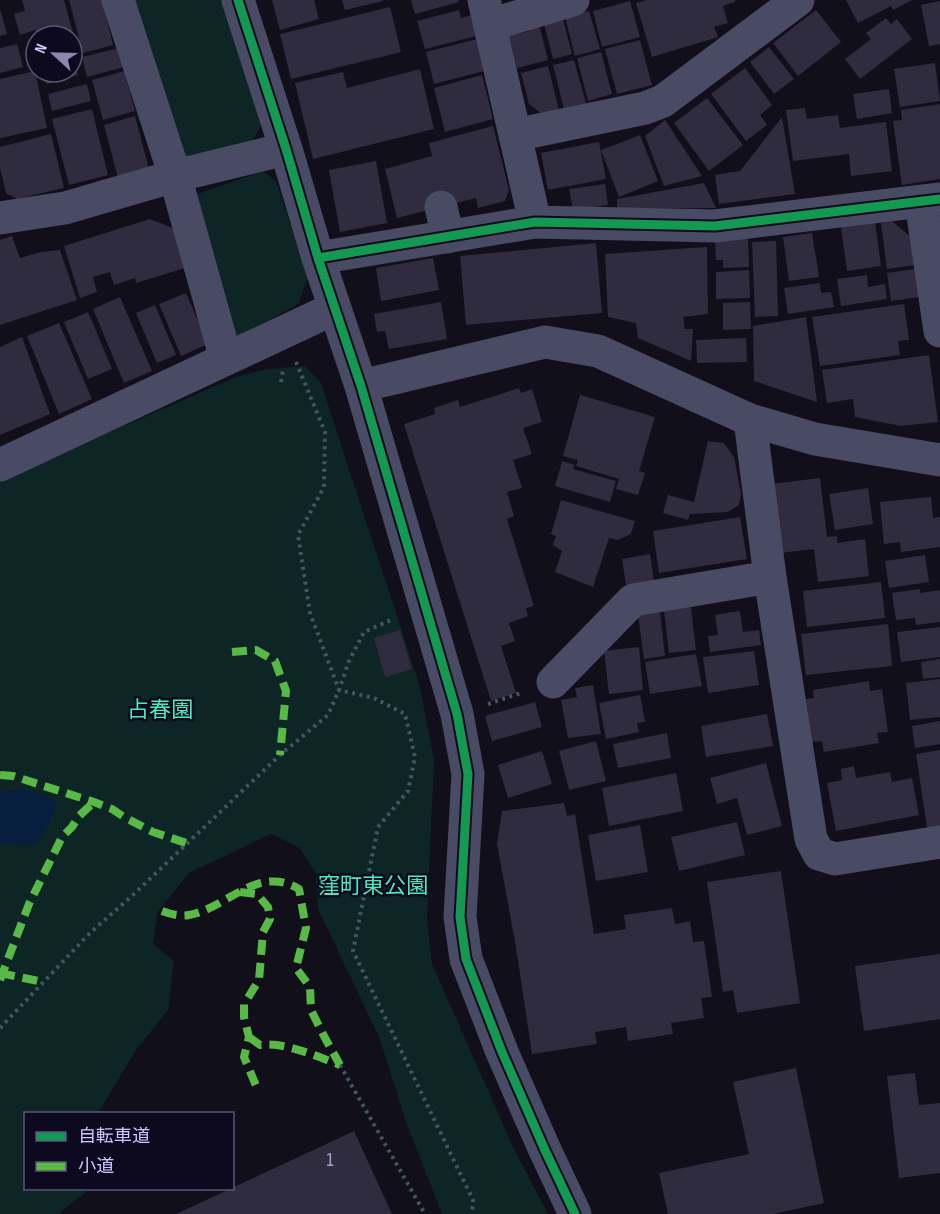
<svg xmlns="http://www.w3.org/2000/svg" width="940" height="1214" font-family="'Sofia Sans Condensed','Noto Sans JP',sans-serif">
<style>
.green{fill:#0d2625}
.water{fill:#071e3e}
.building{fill:#2e2c3e}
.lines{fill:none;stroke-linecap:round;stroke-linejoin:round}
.path{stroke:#435563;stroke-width:4;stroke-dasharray:3 4.5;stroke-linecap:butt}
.minor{stroke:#494a64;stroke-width:33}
.quiet{stroke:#58b947;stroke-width:8;stroke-dasharray:15 8;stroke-linecap:butt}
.cycleway-casing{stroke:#0d0a1f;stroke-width:13}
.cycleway{stroke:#139951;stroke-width:9}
.labels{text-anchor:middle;stroke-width:5;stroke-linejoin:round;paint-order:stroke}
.number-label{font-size:20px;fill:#a4a2cf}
.park-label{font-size:22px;fill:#49eab9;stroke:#0d0a1f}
</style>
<rect width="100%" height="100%" fill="#100f1a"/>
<path class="green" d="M130,0h92l40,124 -12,21 -71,19z
M263,171l13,10 32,97 -10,26 -69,38 -43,-144z
M305,366l16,17 99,304 14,74 -7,158 5,45 82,185 34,65h-106l-34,-87 -29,-90 -61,-128 -2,-35 -16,-26 -29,-14 -82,39 -32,40 -4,31 21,17 -6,49 -32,40 -38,63 -72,1v74l61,1v2l-29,23h-58v-734l236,-103 31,-8z"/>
<path class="water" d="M20,789l25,6 12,7 -9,25 -15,18 -33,-1v-52z"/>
<path class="building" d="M22,0h42l12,44 -4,2v-10h-36l-1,-6 -15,5 -6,-21 11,-3z
M69,0h33l11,45 -30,8z
M272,0h42l5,19 -39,11z
M342,0h41v1l-38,9z
M411,0h47l1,2 -44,12z
M647,0h88v2l-12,4 5,17 -14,4 4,10 -66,20 -16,-54z
M846,0h66l-19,10 -2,-4 -33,17z
M630,1l10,36 -38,10 -9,-36z
M940,1v43l-11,2 -8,-41z
M390,7l11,45 -110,27 -11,-45z
M0,9l7,25 -7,2z
M459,10l2,8 10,-3 5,21 -51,13 -8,-28z
M816,10l25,32 -43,34 -25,-33z
M589,11l11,38 -25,7 -10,-39z
M886,18l5,6 6,-5 15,20 -52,40 -15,-20 26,-20 -5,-6z
M563,19l9,35 -19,5 -9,-35z
M538,20l10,40 -31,8 -8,-32 21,-5 -3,-8z
M477,39l7,32 -50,13 -8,-32z
M640,40l12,45 -35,9 -12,-45z
M17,44l6,23 -23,6v-25z
M769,47l25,32 -20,15 -24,-32z
M119,48l5,19 -37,10 -5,-20z
M601,52l11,42 -24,7 -11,-43z
M72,56l6,19 -32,9 -3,-12h29z
M574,60l12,43 -22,6 -11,-44z
M935,63l5,38 -40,6 -6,-38z
M548,66l11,44 -16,5 -14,-11 -8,-31z
M745,68l27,37 -12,10 7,10 -21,16 -35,-47z
M420,69l14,60 -121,30 -18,-76 48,-11 4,16z
M35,71l12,57 -47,10v-59z
M124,71l11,40 -32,9 -11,-40z
M482,75l11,44 -48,13 -11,-44z
M87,84l4,17 -39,10 -4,-17z
M889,89l3,24 -35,6 -4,-25z
M707,98l36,47 -34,26 -35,-48z
M940,104v75l-38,6 -9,-64 9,-1 -1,-10z
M805,108l2,11 31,-4 2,13 46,-6 6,49 -41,5 -2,-22 -56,7 -7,-51z
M92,109l16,66 -39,10 -17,-66z
M135,116l14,53 -31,9 -14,-53z
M782,117l13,77 -76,10 -4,-29 25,-4z
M665,120l37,56 -38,10 -19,-50z
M493,126l16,64 -4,11 -27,7 -2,-10 -79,20 -12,-49 47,-13 -3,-13z
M51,134l13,54 -47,11 -11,-6 -6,-25v-21z
M640,135l18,46 -39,16 -18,-47z
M599,142l7,37 -58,11 -7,-37z
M376,161l11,62 -47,9 -11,-62z
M704,183l12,25 -99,1v-10z
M605,184l3,21 -35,5 -4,-21z
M150,219l23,9 12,40 -49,15 -1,-5 -21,7 -4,-13 -17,5 4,15 -17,6 -16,-52z
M892,221l20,17 4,27 -29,4 -6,-46z
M875,222l6,44 -34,5 -6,-44z
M812,233l7,44 -30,4 -6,-44z
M12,236l8,22 21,-6 19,-2 17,50 -77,25v-85z
M748,237l1,30 -26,1v-8h-7l-1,-22z
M776,241l2,75 -23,1 -3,-75z
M596,243l6,70 -136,12 -6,-69z
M707,247l1,67 -25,3 2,12h8l-2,32 -53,-23 -2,-15 -28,-6 -3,-63z
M433,258l6,32 -58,11 -5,-33z
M915,269l4,28 -28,4 -4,-28z
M749,270l1,28 -34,1v-27z
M867,275l1,12 17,-3 2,15 -46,7 -4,-27z
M820,283l1,10 10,-1 3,15 -46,7 -4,-26z
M186,293l22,51 -27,12 -22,-52z
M120,297l32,74 -28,12 -31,-74z
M441,302l6,37 -58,10 -4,-18 -8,1 -3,-18z
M750,302l1,27 -28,1v-27z
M904,304l5,36 -11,1 2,14 -80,11 -8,-49z
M155,305l21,50 -19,8 -21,-50z
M88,312l24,57 -24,10 -24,-57z
M806,317l11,85 -63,-21 -1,-55z
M59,323l33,76 -33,15 -32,-78z
M22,337l28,77 -50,21v-88z
M746,338l1,24 -50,1 -1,-23z
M929,355l9,67 -37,4 -46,-9 -2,-18 -26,4 -5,-33z
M519,388l2,5 11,-4 10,33 -19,6 9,26 -19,6 9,28 -15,4 7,24 -7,3 27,87 -8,2 2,8 -19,7 6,18 -14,5 15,47 -25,8 -87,-277 31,-10 -1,-6 24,-8 2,7z
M580,395l75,22 -16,54 6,2 -7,22 -22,-6 3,-10 -43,-13 2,-6 -15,-4z
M708,441l16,2 10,14 7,37 -2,11 -11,7 -38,2 -2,6 -25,-7 5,-18 26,7z
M562,461l13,4 -2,4 43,12 -6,21 -55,-16z
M820,478l7,59 10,-1v7l28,-4 4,37 -51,6 -4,-33 -34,4 -9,-69z
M868,488l5,36 -38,6 -6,-36z
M931,497l2,21 7,-1v30l-39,5 -1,-10 -16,2 -4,-42z
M561,500l74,21 -4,13 -13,6 -9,-2 -16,49 -38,-15 7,-21 -9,-6 3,-9 -5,-2z
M740,517l7,42 -88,14 -6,-42z
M650,554l4,27 -28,4 -4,-26z
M925,555l4,27 -40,6 -4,-27z
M881,582l4,36 -78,9 -4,-36z
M920,589v4l20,-3v32l-24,3 -1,-7 -19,2 -4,-27z
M690,600l6,50 -27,3 -6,-50z
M740,611l3,21 16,-2 2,15 -51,7 -2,-16 10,-1 -3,-20z
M660,612l5,44 -21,3 -6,-44z
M888,624l4,42 -86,9 -5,-41z
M940,627v30l-39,5 -4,-30z
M400,630l12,39 -27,8 -11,-39z
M639,647l4,43 -34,4 -5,-43z
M754,651l5,34 -51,8 -5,-36z
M696,654l6,32 -52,8 -5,-32z
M940,659v18l-17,2 -2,-17z
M940,679v38l-30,3 -4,-37z
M869,681l1,10 12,-2 6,43 -11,1 2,10 -55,9 -2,-11 -10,1 -6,-43 8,-1 -1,-8z
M593,685l8,49 -33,4 -7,-38 16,-3 -2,-9z
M640,695l5,27 -8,1 2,9 -33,7 -7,-36z
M535,702l7,25 -50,14 -7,-25z
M767,714l6,32 -67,11 -5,-31z
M940,721v23l-25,4 -3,-22z
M667,733l4,25 -53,10 -5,-24z
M596,741l10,40 -37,9 -10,-39z
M940,750v76l-13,2 -11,-74z
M542,751l10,33 -44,14 -10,-33z
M766,763l16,63 -35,9 -10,-37 -20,6 -7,-26z
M854,766l2,12 34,-6 2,10 20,-4 7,37 -83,16 -9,-48 15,-3 -1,-11z
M676,773l7,38 -74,15 -7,-38z
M564,803l3,13 8,-2 19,120 32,-5 -2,-14 48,-7 3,16 15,-3 3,21 11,-1 8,56 -11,1 3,20 -33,5 2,11 -45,7 -2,-14 -31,5 2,12 -65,10 -16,-107 -19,-103 5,-33z
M737,822l8,33 -66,16 -8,-34z
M640,825l8,47 -52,9 -8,-46z
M781,871l19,132 -63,10 -4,-23 -10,2 -16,-110z
M940,954v65l-76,12 -9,-65z
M796,1068l28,135 -51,11h-105l-9,-41 90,-19 -16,-72z
M915,1073l4,32 21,-2v70l-41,5 -12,-102z
M354,1131l38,83h-216l56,-26z"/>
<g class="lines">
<path class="path" d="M296,362l29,70 -1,55 -26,48 12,78 29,77 35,8 31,16 10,43 -7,34 -30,36 -25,124 120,249 -1,14
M281,382l2,-12
M488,704l33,-11
M0,1028l89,-94 45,-40 146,-139 48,-40 11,-25 10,-29 15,-29 27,-12
M340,1065l85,149"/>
<path class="minor" d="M118,0l57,176 51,183
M238,0l48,149 32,109 43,128 96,328 11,60 -8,143 6,42 36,93 42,96 31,66
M484,0l51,222
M490,25l83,-25
M515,135l130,-27 18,-7 135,-101
M921,202l19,129
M441,207l7,30
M0,218l65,-10 110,-32 111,-27
M318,258l217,-36 180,4 225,-27
M361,386l184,-44 53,9 152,69 65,19 125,21
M750,420l20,157 41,262 8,15 16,5 105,-17
M0,465l335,-157
M553,682l80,-82 137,-23"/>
<path class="quiet" d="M232,652l24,-2 19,11 11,30 -6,64
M0,775l13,1 81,26 18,7 12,8 29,15 33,11
M240,892l17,2 11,13 2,12 -7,13 -4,48 -15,24v13l5,20 -5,20 13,31
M162,911c8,3 19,6 27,4 39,-7 68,-51 110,-26l7,39 -10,40 14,19 1,23 14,28 15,27
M0,973l43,9
M0,980l29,-76 33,-67 10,-10 7,-11 15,-14
M249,1037l11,8c27,-3 55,11 80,20"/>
<defs>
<path id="cycleway" d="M238,0l48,149 32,109 43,128 96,328 11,60 -8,143 6,42 36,93 42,96 31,66
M318,258l217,-36 180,4 225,-27"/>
</defs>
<use href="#cycleway" class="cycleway-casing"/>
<use href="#cycleway" class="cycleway"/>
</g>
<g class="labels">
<g class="number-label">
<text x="330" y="1166">1</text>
</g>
<g class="park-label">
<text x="160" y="717">占春園</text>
<text x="373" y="893">窪町東公園</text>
</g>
</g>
<rect x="24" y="1112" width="210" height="78" fill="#0d0a1f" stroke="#595679" stroke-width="1.5"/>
<rect x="36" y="1132" width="30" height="9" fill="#139951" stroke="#595679" stroke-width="1.5"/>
<text x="78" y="1142" font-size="18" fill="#ccc9ff">自転車道</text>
<rect x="36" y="1162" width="30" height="9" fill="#58b947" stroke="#595679" stroke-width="1.5"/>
<text x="78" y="1172" font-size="18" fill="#ccc9ff">小道</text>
<g transform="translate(54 54) rotate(292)"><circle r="28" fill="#0d0a1f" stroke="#595679" stroke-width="1.5"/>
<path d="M0-4.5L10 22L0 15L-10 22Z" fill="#8a88af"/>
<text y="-9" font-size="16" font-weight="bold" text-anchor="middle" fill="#ccc9ff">N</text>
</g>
</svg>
